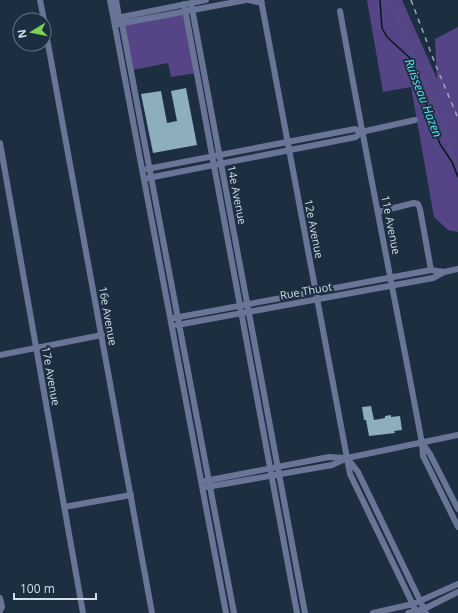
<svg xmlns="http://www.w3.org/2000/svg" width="458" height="613" font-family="'Open Sans',sans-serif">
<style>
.green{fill:#554586}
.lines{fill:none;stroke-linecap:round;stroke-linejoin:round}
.stream{stroke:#051819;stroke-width:1.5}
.building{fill:#8daebc}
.path{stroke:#596979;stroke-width:1;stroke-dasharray:1 3;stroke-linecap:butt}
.minor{stroke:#697497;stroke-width:6}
.rail{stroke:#9aa7b5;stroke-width:1.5;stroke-dasharray:5 5;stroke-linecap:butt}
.labels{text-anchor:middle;stroke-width:4;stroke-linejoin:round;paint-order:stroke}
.street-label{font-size:11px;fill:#d3deea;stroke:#1c2f41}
.water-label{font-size:12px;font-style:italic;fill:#57e9f5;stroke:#1c2f41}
</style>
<rect width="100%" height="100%" fill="#1c2f41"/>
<path class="green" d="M359,0h43l35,79 -2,-40 23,-12v205l-10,-2 -14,-13 -23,-130 -28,5 -16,-92z
M185,11l11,62 -25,4 -3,-14 -35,7 -11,-46z"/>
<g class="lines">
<path class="stream" d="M380,0l2,28 5,9 23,21 3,17 6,8 21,61 12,18 6,15"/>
</g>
<path class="building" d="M186,88l11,57 -44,8 -12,-59 20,-3 6,32 10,-2 -6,-30z
M371,406l3,14 11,-2v-2l6,-1v2l9,-1 2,14 -8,1 1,2 -26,3 -3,-16h-2l-2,-13z"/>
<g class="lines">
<path class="path" d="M386,0l7,8 8,16 4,13 20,47 2,9 7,11 4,11 5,9 15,46"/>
<path class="minor" d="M40,0l4,20
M110,0l116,613
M116,0l3,17 3,7 112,589
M249,0l13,3
M261,0l89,474 67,139
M191,3l114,610
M184,4l113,609
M340,11c26,145 55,288 82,432l1,13 35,71
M117,18l89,-18
M44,22l108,591
M118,24l128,-24
M0,143l83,470
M147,169l208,-40 6,3 54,-12
M148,178l208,-41 5,-5
M378,212l36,-9 4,1 2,5 11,61
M174,318l257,-48 13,2
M177,325l256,-47 11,-6 14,-3
M0,355l102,-20
M423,444l7,10 28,55
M348,459l10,13 68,141
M205,481l124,-24 17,1
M207,487l125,-22 15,-7 111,-23
M64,507l67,-12
M0,598l2,9 -2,4
M373,613l40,-9 45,-20
M408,613l16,-4 34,-17"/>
<path class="rail" d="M411,0l25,66 22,52"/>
</g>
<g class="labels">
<g class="street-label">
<text transform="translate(237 195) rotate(79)" y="4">14e Avenue</text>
<text transform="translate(391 225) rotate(79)" y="4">11e Avenue</text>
<text transform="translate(314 229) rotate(79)" y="4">12e Avenue</text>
<text transform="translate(306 291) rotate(-10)" y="4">Rue Thuot</text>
<text transform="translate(108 316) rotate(80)" y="4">16e Avenue</text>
<text transform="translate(51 376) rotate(80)" y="4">17e Avenue</text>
</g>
<g class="water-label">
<text transform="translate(423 98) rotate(69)" y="4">Ruisseau Hazen</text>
</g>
</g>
<g transform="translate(32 32) rotate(260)"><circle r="19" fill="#1c2f41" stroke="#657585"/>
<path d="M0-3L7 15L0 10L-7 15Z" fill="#7fd052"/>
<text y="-6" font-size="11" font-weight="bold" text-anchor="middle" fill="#d3deea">N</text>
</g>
<path d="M14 593v6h82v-6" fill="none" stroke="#d3deea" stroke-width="2"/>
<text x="20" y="593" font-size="12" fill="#d3deea" stroke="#1c2f41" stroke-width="3" paint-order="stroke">100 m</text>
</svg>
